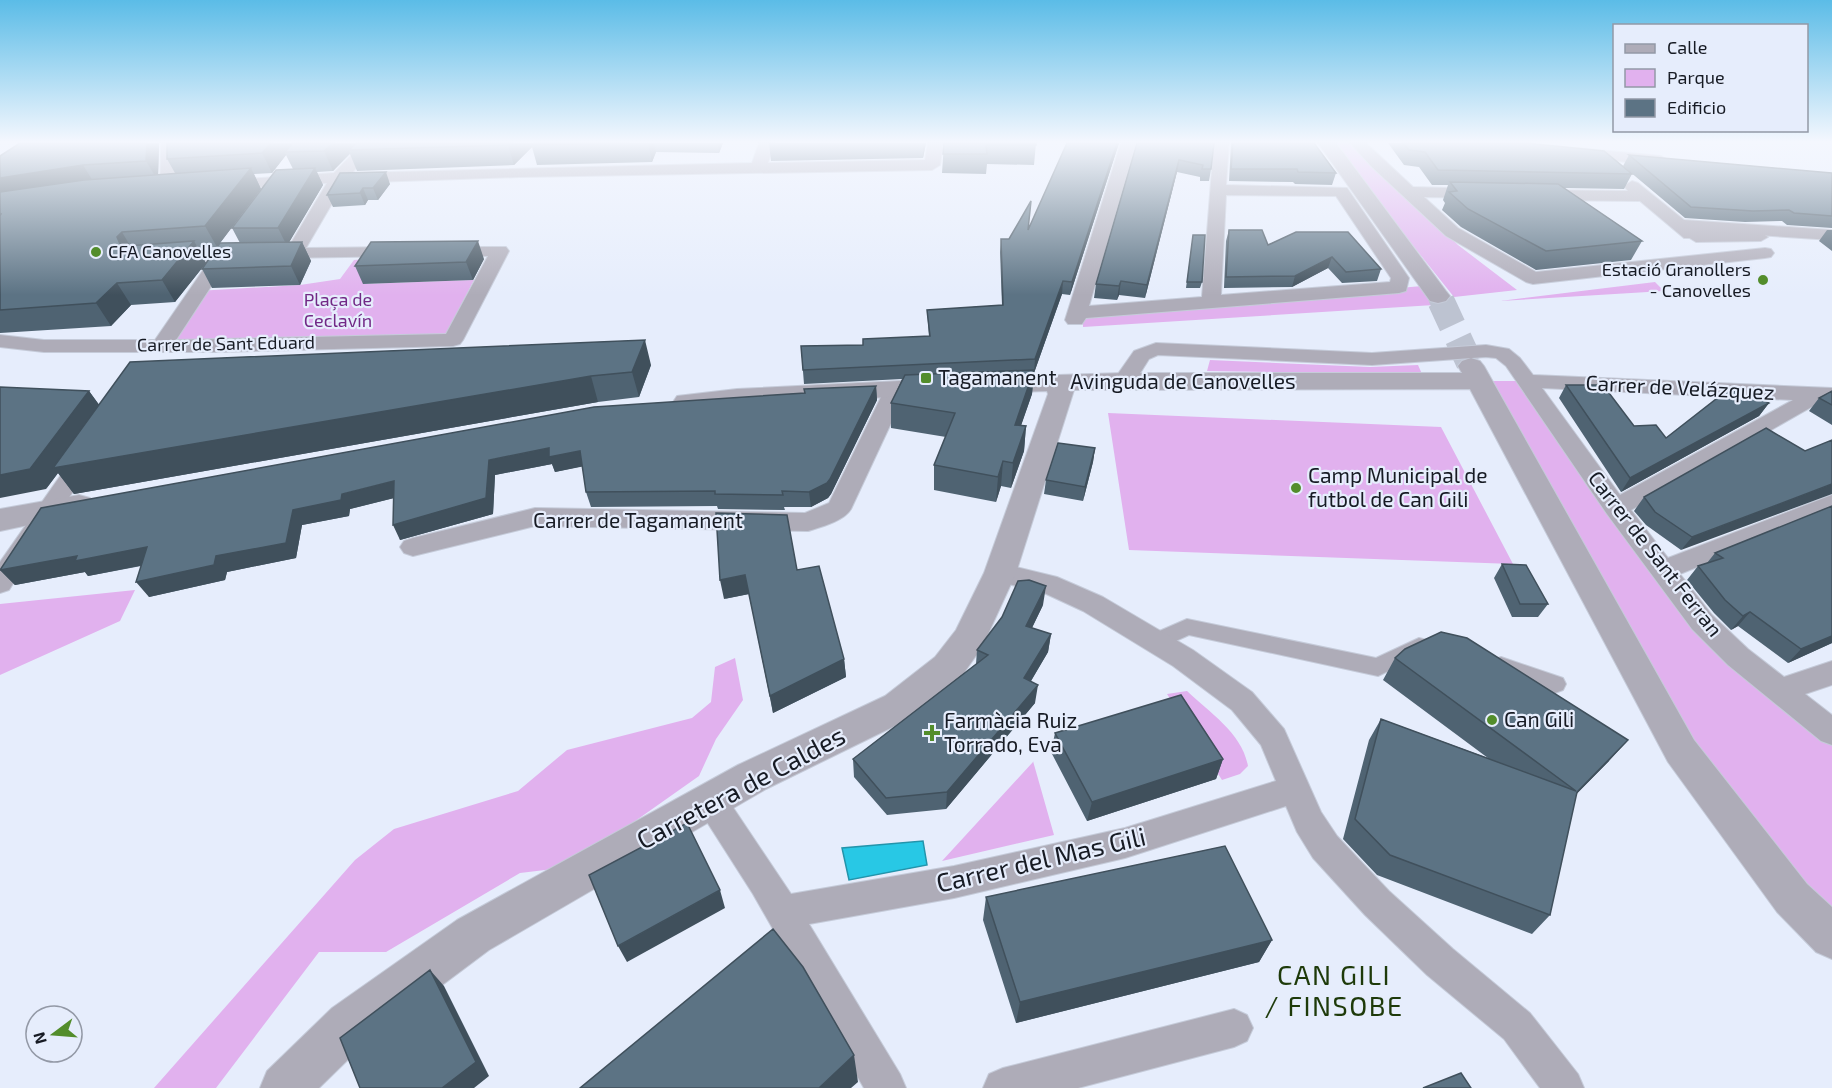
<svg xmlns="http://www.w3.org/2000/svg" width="1832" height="1088" font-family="'Exo 2',sans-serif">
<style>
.green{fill:#e1b1ee}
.water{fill:#28c8e5;stroke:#2394ab;stroke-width:1.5}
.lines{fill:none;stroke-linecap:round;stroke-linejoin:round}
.tertiary-tunnel-far1{stroke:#bdc3d1;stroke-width:21;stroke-dasharray:21 10;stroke-linecap:butt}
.tertiary-tunnel{stroke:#bdc3d1;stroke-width:27;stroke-dasharray:27 14;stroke-linecap:butt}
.pedestrian-casing{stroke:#c5cbd9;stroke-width:2}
.minor-casing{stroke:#c5cbd9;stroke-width:2}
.tertiary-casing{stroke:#c5cbd9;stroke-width:2}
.pedestrian{fill:#aeacb8;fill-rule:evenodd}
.minor{fill:#aeacb8;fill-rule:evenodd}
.tertiary{fill:#aeacb8;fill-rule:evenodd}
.wall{fill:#4f6372}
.shaded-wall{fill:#40505c}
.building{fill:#5c7384;stroke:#40505c;stroke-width:1.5}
.poi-dot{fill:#538d2b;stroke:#e6edfc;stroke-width:2}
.labels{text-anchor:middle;stroke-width:4.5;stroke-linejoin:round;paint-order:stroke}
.far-poi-label{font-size:18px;fill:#171b24;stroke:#e6edfc;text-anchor:start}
.far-park-label{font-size:18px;fill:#722986;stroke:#e6edfc}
.far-street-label{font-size:18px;fill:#171b24;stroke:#e6edfc}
.poi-label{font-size:21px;fill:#171b24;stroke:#e6edfc;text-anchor:start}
.street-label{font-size:21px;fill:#171b24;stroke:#e6edfc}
.near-street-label{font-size:26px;fill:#171b24;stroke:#e6edfc}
.near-neighbourhood-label{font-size:27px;letter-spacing:1.5px;fill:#1e3a0a;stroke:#e6edfc}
</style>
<rect width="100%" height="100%" fill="#e6edfc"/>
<path class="green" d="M1331,143h22l105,102 59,45 -63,7z
M380,258l-16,26 110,-4 -32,61h-277l32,-50 103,-6 40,-6 14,-19z
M1655,282l9,9 -164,10z
M1422,286l12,19 -351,22v-11z
M1210,360l160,7 48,-2 4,9 -215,-3z
M1478,381h49l136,189 169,162v205l-151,-186z
M1108,413l333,14 72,137 -384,-14z
M135,590l-15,31 -120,54v-71z
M735,658l8,42 -27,39 -17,37 -129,91 -50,6 -134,79h-67l-103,136h-62l201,-228 39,-31 124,-38 49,-41 125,-32 19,-16 4,-35z
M1187,691c23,22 55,42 61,75l-8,8 -18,6 -55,-86z
M1033,761l21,74 -112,26 91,-99z"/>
<path class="water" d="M923,841l4,24 -78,15 -7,-32z"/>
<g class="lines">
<path class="tertiary-tunnel-far1" d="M1438,296l3,7"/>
<path class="tertiary-tunnel" d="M1441,301l30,65"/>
<defs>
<path id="pedestrian" d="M1690,230l68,1 10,6 -7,4 -65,1 -13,-8z
M1187,619l189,39 43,-20 8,2 3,6 -3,6 -49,24 -189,-41 -33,15 -8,-2 -3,-6 3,-6z
M1501,657l62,21 3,6 -3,6 -8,3 -62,-21 -3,-6 3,-6z"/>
<path id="minor" d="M161,143h15v45l-8,5 -8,-5z
M363,143h16l-27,30 400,-10 7,-20h15l-6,20 157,-3 3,-17h15l-3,22 -8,5 -413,7 -175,6 -38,65 93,-1 6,1 3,4 -3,4 -176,3 -53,81 270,-6 42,-78h-40l-6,-1 -3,-4 3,-4h64l3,4 -46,89 -3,4 -7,2 -237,6h-172l-44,-5v-12l44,5h111l55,-80 -44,3 -6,-1 -3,-4 3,-4 58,-5 8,-3 7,2h55l39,-65 -104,6 -6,-2 -2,-3 2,-3 117,-8z
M1121,143h15l-47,163 113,-9 12,-154h15l-3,42 121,3 62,90 -3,13 -7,2 -313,25 -4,6h-14l-3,-4zM1226,195l110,1 55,82 -1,4 -169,13z
M1350,143h16l47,44 74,2 2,4 -8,5 -57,-1 34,31 78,44 229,-24 6,1 3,4 -3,4 -6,1 -232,26 -7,-2 -80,-46 -74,-69z
M1578,148l83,8 8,5 -8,5 -88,-10 -3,-3z
M1632,181l6,2 46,37 148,10v10l-135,-9 2,3 -3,4h-12l-44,-37 -99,-1 -8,-5 8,-5 87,1 -4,-5z
M1156,343l216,10 114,-8 23,4 11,9 13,17 299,13v14l-10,-1 -191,109 37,48 164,-63v17l-152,62 32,41 36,34 36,28 48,-16v24l-27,9 27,21v30l-11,-4 -93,-76 -36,-36 -85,-115 -101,-148 -10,-8 -10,-1 -114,8 -214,-10 -9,4 -17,27 -8,1 -8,-1 -3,-5 21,-30zM1542,388l251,12 -173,95z
M896,383l8,1 3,5 -56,120c-7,12 -30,18 -43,22l-273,-5 -122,30 -9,-3 -4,-6 4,-6 9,-3 122,-30 270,5 24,-10 56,-114 3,-5z
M85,449l8,3 4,5 -54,78 -34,55 -9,3v-31l77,-110z
M1000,563l57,14 46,20 90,53 59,42 32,37 37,83 16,24 52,55 64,58 77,64 48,61 6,14h-44l-36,-49 -77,-64 -62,-60 -52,-57 -16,-26 -11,-26 -161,52 -171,40 -145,26 91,150 6,14h-42l-111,-194 -53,-83 -5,-10 5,-10 11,-4 11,4 69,103 163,-28 171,-38 151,-47 -15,-36 -29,-35 -59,-44 -90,-55 -41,-19 -51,-12 -4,-7 4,-7z
M1234,1009l13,6 6,13 -6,13 -13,6 -156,41h-95l6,-14 14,-6z"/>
<path id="tertiary" d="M1318,143h18l110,148 4,5 -4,5 -8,2 -8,-2z
M1471,358l9,3 4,5 210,374 113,144 25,23v52l-16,-7 -39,-40 -109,-150 -198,-373 -396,1 -58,183 -34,74 -21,30 -50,41 -145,71 -277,161 -123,92 -47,46h-59l7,-17 65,-63 125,-88 281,-155 147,-69 50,-39 21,-27 28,-57 64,-179 -1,-3 -57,2 -9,-2 -4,-6 4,-6 9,-2 134,-4h338l-4,-7 4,-5z
M940,379l9,2 4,6 -4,6 -262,17 -10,-2 -4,-6 4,-6 60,-7z
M79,495l11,3 4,7 -4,7 -90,19v-22z"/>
</defs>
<use href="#pedestrian" class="pedestrian-casing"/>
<use href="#minor" class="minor-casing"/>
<use href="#tertiary" class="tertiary-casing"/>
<use href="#pedestrian" class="pedestrian"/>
<use href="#minor" class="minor"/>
<use href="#tertiary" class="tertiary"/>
</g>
<path class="wall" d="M20,143h139l-1,32 17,-2 -8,-14v-16h556l-4,10 -63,-1 -4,10 -115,3 -5,-18 -18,18 -157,6 -7,-17 -17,17 -16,1 6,13 -34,57h13l9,19 -11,24 -88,3 -10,-19 38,-26 -8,-15 61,-59 -7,-14 -14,18 -18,1 7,15 -44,58 -19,1 8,15 -31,39 -44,3 -20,21 -111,7v-177z
M769,143h157l-3,15 -152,3z
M944,143h92l-2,22 -47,-1 -1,10 -44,-1z
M1119,143l-49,152 -8,-1 -28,79 -2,21 -11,31 5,1 -2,25 -13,37 -10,-2 -5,16 -62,-12v-25l12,-28 -55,-9v-25l11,-24 -98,5 -3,-38 62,-1 66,-8 -2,-27 75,-5 -2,-53 1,-13h8l19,-9z
M1137,143h77l-3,26 -2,12h-9v-4l-23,-5 -32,126 -26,-3 -2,5 -23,-2 2,-14z
M1231,143h83l22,30 -4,12 -37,-1 -2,-2 -64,-1z
M1388,143h142l102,31 -8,15 -60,-1 78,53 -11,19 -95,10 -75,-43 -19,-17 3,-7 -2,-3 5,-15h-16l-13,-18 -15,-2z
M1629,155l203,18v55l-45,-3 -5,-4 -37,1 -60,-4 -62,-52z
M340,173l50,11 -12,16h-10l-3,5 -32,2 -6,-12z
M1229,230l39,15 28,-13 85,37 -4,12 -35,2 -14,-15 -36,19 -68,1 2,-47z
M1827,230h5v21l-13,-10z
M1193,235l9,47 -2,6h-14z
M484,259l-11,21 -110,4 -8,-18z
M651,365l-12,32 -41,5 -524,92 -16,-21 -12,16 43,-98 10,14z
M1566,385l68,41 32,12 80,-40 23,5 -10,13 -138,76 -62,-94z
M876,386l1,14 -46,94 -3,4 -17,9h-27l1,3 -67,-1 -1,-3 -126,1 -5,-15 -3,-26 -28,6 -3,-8 -57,11 -2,39 -93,26 -6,-42 -44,11 -1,7 -47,9 -6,33 -69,14 -2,8 -76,17 -8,-31 -53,10 -3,-4 -70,13 -15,-15 805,-177z
M1832,391v34l-23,-14 10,-13z
M1095,448l-2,14 -10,39 -39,-7 2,-14z
M1805,451l-124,99 -35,-25 -12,-14 10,-14z
M1832,506v137l-44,20 -50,-37 -7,4 -17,-17 -27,-33 11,-14 9,-3 8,-10z
M1502,564l46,40 -10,13h-26l-18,-39z
M797,570l47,89 2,18 -73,36 -24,-119 -25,5z
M1043,605l-11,23 19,6 -3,18 -17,29 4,22 -89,106 -59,6 -33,-38 -1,-18 123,-95 1,-14z
M1395,658l214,103 -33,33 -26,121 -18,19 -155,-59 -34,-36 26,-99 12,-21 107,39 -105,-78z
M1055,733l168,26 -7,20 -129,42 -36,-69z
M986,897l286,43 -13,22 -243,61 -33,-103z"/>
<path class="shaded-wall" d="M147,143h12l-1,38 -12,-20z
M271,143h26l-12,9 1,3 -14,18 -10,-20z
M333,143h28l-12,7 1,3 -17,18 -9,-20z
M511,143h25l-4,2v2l-18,18 -6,-20z
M648,143h6l2,9 -4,10z
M718,143h5l-4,10z
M923,143h3l-3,15z
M1117,143h2l-49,152 2,-13z
M1179,160l-2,12 -32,126 2,-13z
M83,165l13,21 -96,15v-23z
M251,168l10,21 -44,58 -12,-21z
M315,168l8,17 -36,61 -9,-18z
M386,172l4,12 -12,16 -5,-12z
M363,188l5,12 -3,5 -5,-12z
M122,232l13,22 -15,-10 -3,-7z
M194,241l12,22 -31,39 -13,-22z
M478,241l6,18 -11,21 -7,-18z
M302,242l9,19 -11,24 -9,-19z
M1332,257l-4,11 -36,19 3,-11z
M1063,281l-1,13 -28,79 1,-14z
M1121,281l-2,14 -2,5 2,-14z
M117,283l14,22 -20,21 -15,-23z
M645,340l6,25 -12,32 -7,-25z
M1034,370l-2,24 -19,55 2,-24z
M591,376l7,26 -524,92 -16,-21 -12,16 -46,9v-23l89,-84 14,19z
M876,386l1,14 -46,94 -3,4 -17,9 -2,-15z
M1769,403l-10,13 -138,76 9,-14z
M1026,426l-2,25 -13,37 2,-25z
M549,448l31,3 5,15 -30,6 -3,-8 -57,11 -2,39 -93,26 -7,-15 96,-65z
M1095,448l-2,14 -10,39 2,-14z
M1003,461l-2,25 -5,16 2,-25z
M394,481l8,15 -52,13 -1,7 -47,9 -6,33 -69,14 -2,8 -76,17 -13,-15 80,-26 77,-46 49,-16z
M1832,484v10l-151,56 11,-13z
M147,547l12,15 -71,14 -3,-4 -70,13 -15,-15 77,-14z
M745,575l4,19 -25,5 -4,-19z
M1046,586l-3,19 -19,39 2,-18z
M1750,612l-12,14 -7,4 12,-14z
M1051,634l-3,18 -26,44 2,-18z
M1832,636v7l-44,20 13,-14z
M844,659l2,18 -73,36 -3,-17z
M1038,685l-3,18 -89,106 1,-17z
M1628,740l-19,21 -50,51 18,-20z
M1223,759l-7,20 -129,42 5,-19z
M720,890l5,18 -98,54 -9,-16z
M1272,940l-13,22 -243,61 4,-21z
M430,970l14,16 45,90 -15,12h-32z
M854,1055l4,27 -7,6h-32z"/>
<path class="building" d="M20,143h127l-1,18 -63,4 -83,13v-22z
M167,143h104l-9,10 -95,6z
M293,143h40l-9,8 -39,1z
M356,143h155l-3,2 -159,5z
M534,143h96l-98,2z
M944,143h92v2h-50l1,9h-44z
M1067,143h50l-45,139 -9,-1 -28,78 -232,11 -2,-24 62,-1v-6l67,-3 -3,-26 76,-5 -2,-66h8l22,-38 -3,29z
M1137,143h77l-3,26h-9l1,-4 -24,-5 -32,125 -26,-4 -2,5 -23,-2z
M1233,143h81l22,30 -38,-1 -1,-3h-66z
M1403,143h123l78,8 28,23 -194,-4 -13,-18 -16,-2z
M1629,155l203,18v43l-38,-3 -5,-3 -36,1 -62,-4z
M251,168l-46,58 -83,6 -5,5 3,7 7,2 67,-5 -32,39 -45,3 -21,20 -96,7v-94l1,-2h-1v-22l84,-12z
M315,168l-37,60h-46l44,-58z
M386,172l-13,16h-10l-3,5 -33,2 13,-22z
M1450,182l108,2 84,57 -96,10 -78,-42 -19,-17 8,-1z
M1229,230h33l6,15 28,-13h52l33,37 -35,3 -14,-15 -37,19 -69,1z
M1193,235h12l-3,47h-15z
M478,241l-12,21 -111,4 16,-24z
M302,242l-11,24 -89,3 18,-26z
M645,340l-13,32 -41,4 -538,92 77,-106z
M1034,370l-19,55 11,1 -13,37 -10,-2 -5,16 -64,-12 21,-52 -64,-10 14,-28z
M1566,385h37l31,41 22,-1 10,13 63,-49 17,9 7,-4 16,9 -139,75z
M876,386l-46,93 -3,4 -18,9 -27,-1 1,4 -68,-1v-3l-129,1 -6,-41 -31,6v-9l-60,12 -3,38 -93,27 1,-44 -52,13 -1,6 -48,10 -7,33 -70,13 -2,9 -78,17 11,-35 -72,14 2,-5 -77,14 41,-62 553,-101 211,-14 -1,-4z
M0,387l89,4 -59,78 -30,6z
M1832,391v14l-13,-7z
M1766,428l39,23 27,-11v44l-140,53 -37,-25 -11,-15z
M1058,443l37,5 -10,39 -39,-7z
M1832,506v130l-31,13 -51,-37 -7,4 -18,-16 -27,-34 25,-8 -8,-5z
M716,513l71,2 10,55 22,-4 25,93 -74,37 -25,-121 -25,5z
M1502,564l24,1 22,39h-28z
M1029,580l17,6 -20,40 25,8 -27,44 14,7 -91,107 -61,6 -33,-39 135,-104 -11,-5 25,-33 16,-36z
M1441,632l26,6 161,102 -51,52 -27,123 -160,-60 -35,-36 26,-100 195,72 -181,-133 10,-9z
M1181,695l42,64 -131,43 -37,-69z
M687,823l33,67 -102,56 -29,-71z
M1225,846l47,94 -252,62 -34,-105z
M773,929l30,38 51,88 -35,33h-239z
M430,970l46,92 -34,26h-82l-20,-50z
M1461,1073l10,15h-48z"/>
<linearGradient id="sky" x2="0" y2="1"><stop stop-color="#5bbce7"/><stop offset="0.48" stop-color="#f4f7fe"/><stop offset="1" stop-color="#f4f7fe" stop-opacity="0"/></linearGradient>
<rect width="1832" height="295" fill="url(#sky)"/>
<g class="poi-dot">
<circle cx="96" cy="252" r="6"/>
<circle cx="1763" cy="280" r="6"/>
<rect x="920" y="372" width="12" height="12" rx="3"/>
<circle cx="1296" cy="488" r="6"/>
<circle cx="1492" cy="720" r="6"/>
<path d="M929 724h6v6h6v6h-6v6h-6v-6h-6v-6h6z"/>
</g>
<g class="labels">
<g class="far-poi-label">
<text x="108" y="258">CFA Canovelles</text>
<text x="1751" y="276" text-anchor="end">Estació Granollers<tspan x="1751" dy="21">- Canovelles</tspan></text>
</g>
<g class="far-park-label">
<text x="338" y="306">Plaça de<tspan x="338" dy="21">Ceclavín</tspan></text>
</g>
<g class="far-street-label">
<text transform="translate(226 344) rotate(-1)" y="6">Carrer de Sant Eduard</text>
</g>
<g class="poi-label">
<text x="938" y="385">Tagamanent</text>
<text x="1308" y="483">Camp Municipal de<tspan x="1308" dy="24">futbol de Can Gili</tspan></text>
<text x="1504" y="727">Can Gili</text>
<text x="944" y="728">Farmàcia Ruiz<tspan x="944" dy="24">Torrado, Eva</tspan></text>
</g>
<g class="street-label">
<text x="1183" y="389">Avinguda de Canovelles</text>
<text transform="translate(1680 388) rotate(3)" y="7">Carrer de Velázquez</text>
<text x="638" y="528">Carrer de Tagamanent</text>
<text transform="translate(1655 554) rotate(52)" y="7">Carrer de Sant Ferran</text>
</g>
<g class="near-street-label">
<text transform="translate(741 788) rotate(-28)" y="9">Carretera de Caldes</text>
<text transform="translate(1041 860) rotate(-13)" y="9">Carrer del Mas Gili</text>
</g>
<g class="near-neighbourhood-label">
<text x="1334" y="985">CAN GILI<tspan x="1334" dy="31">/ FINSOBE</tspan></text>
</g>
</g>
<rect x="1613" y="24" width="195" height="108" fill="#e6edfc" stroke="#9399a6" stroke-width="1.5"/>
<rect x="1625" y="44" width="30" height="9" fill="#aeacb8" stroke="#9399a6" stroke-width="1.5"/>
<text x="1667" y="54" font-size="18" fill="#171b24">Calle</text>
<rect x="1625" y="69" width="30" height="18" fill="#e1b1ee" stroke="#9399a6" stroke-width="1.5"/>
<text x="1667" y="84" font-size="18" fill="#171b24">Parque</text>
<rect x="1625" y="99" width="30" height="18" fill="#5c7384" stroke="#9399a6" stroke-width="1.5"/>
<text x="1667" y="114" font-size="18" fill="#171b24">Edificio</text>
<g transform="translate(54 1034) rotate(254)"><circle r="28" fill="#e6edfc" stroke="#9399a6" stroke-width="1.5"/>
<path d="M0-4.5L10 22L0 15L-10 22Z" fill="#538d2b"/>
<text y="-9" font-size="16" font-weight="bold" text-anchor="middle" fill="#171b24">N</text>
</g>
</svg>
